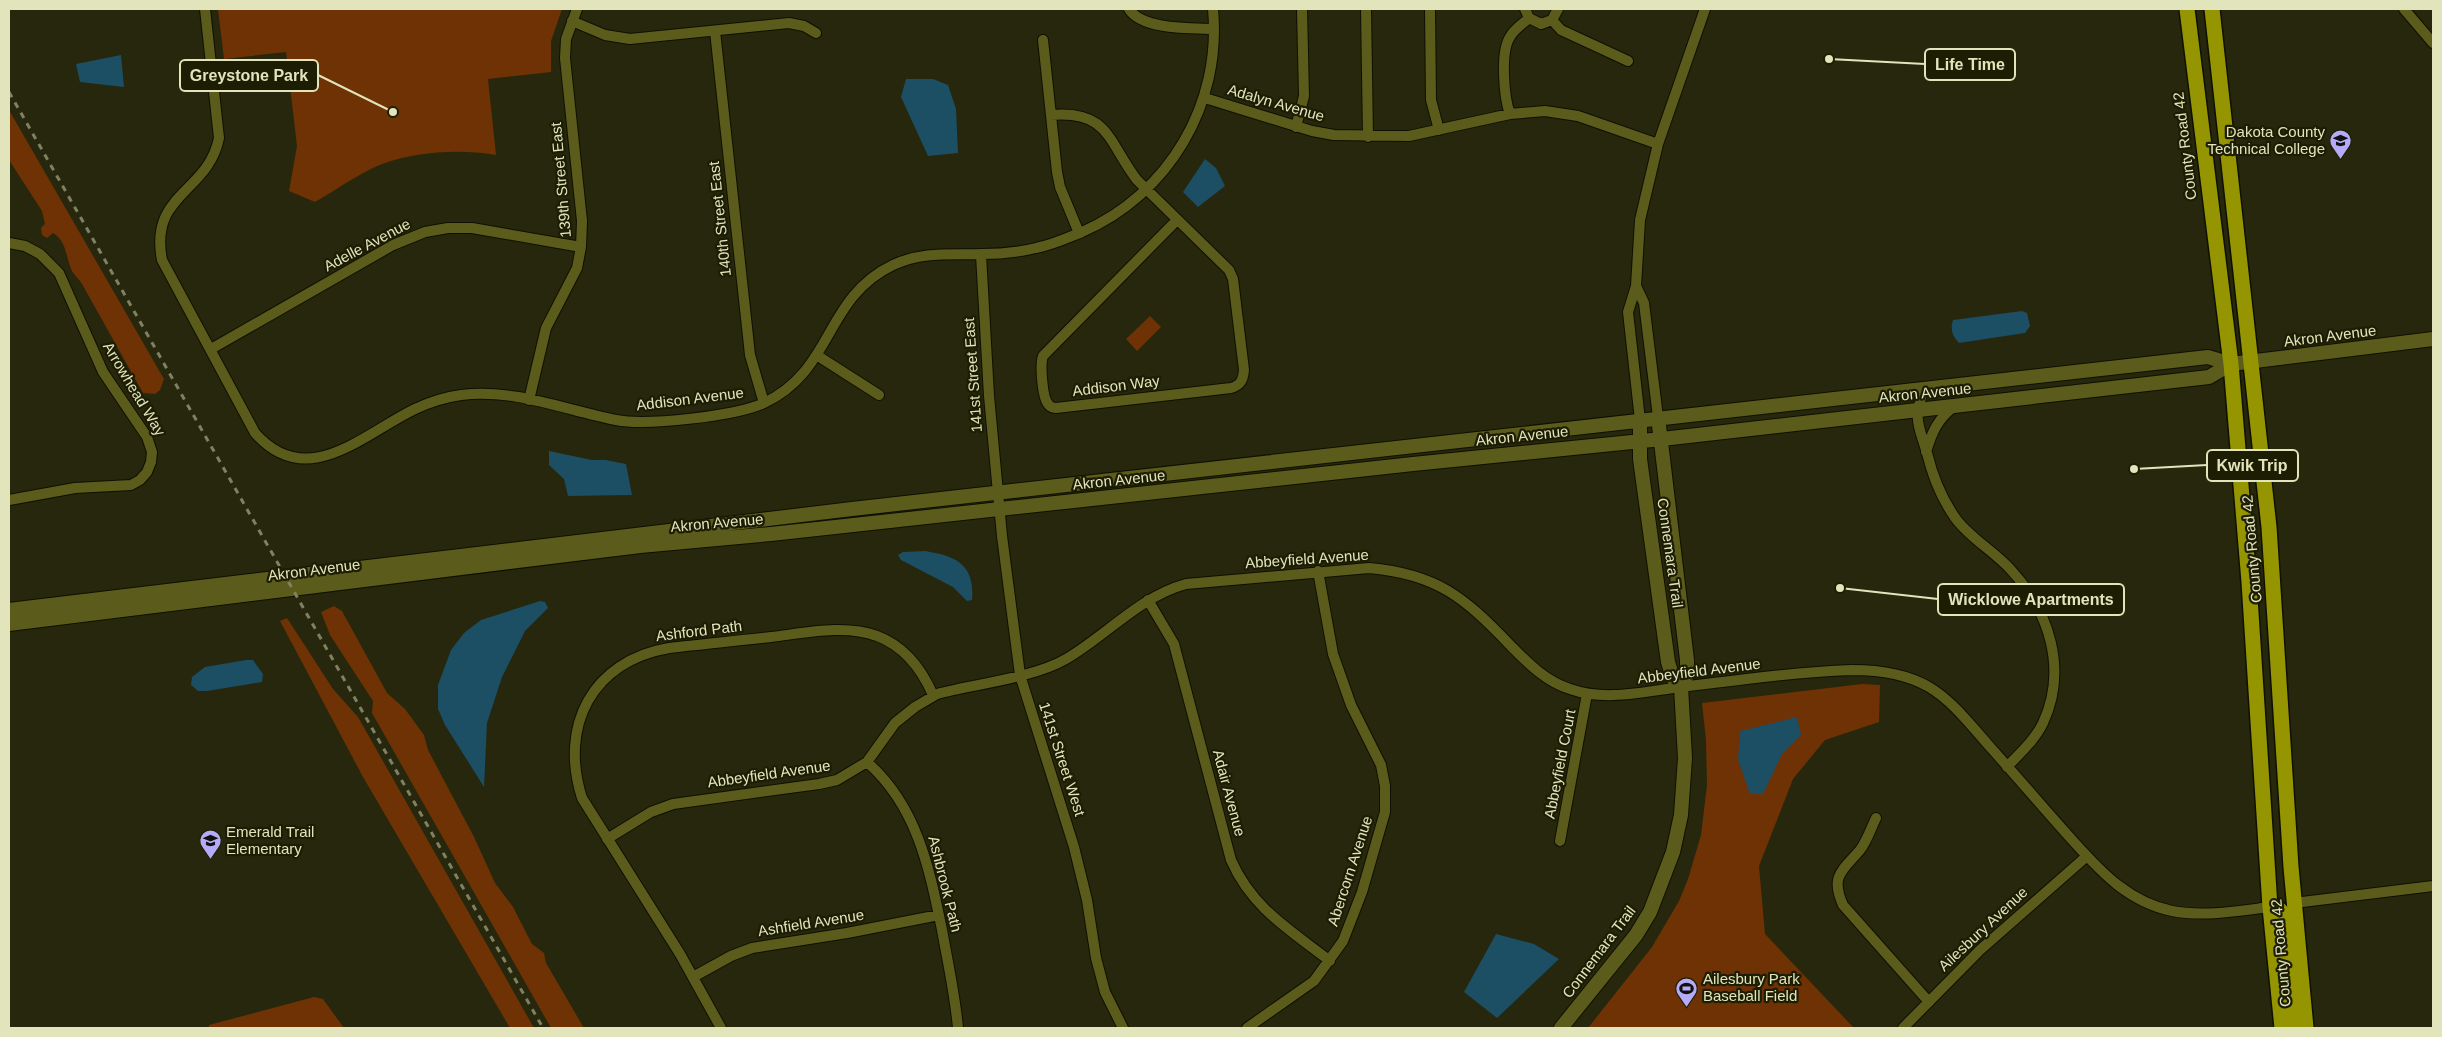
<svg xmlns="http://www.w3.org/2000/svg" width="2442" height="1037" font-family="Helvetica,sans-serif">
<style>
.green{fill:#6e3205}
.water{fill:#1c4e64}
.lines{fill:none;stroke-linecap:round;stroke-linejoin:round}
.street-casing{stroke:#101000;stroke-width:12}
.secondary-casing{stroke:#101000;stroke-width:16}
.highway-casing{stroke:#101000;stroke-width:18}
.street{stroke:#5b5c1b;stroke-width:10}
.secondary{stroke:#5b5c1b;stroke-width:14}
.highway{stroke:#949500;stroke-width:15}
.rail{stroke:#7f8160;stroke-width:3;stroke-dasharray:6 6;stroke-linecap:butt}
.labels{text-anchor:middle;stroke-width:4.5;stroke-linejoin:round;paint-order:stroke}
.street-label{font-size:15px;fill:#e2e4bc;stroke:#1d1d04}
.poi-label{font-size:15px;fill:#e2e4bc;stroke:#1d1d04;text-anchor:start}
.leader{fill:none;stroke:#e2e4bc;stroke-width:2}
.callout-dot{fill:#e2e4bc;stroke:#1d1d04;stroke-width:2}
.callout{fill:#1d1d04;stroke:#e2e4bc;stroke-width:2}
.callout-label{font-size:16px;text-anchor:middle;font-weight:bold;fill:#e2e4bc}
</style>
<rect width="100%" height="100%" fill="#26270d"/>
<path class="green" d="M218,9h344l-11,32v31l-63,7 8,76c-36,-6 -78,-4 -114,9 -21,8 -46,26 -67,38l-26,-11 8,-45 -11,-94 -62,7z
M9,110l155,269 -4,11 -5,4 -12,-1 -61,-109c-3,-5 -7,-8 -10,-13 -6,-12 -5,-30 -19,-38l-6,5 -5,-3 -1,-7 4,-4 -3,-13 -33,-51z
M1150,316l11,11 -24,24 -11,-12z
M334,606l8,5 45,82 18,16 19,26 4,15 46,87 21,46 18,24 19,37 12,9 2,10 38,65h-33l-179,-315 1,-12 -43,-66 -9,-23z
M287,618l46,71 25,28 176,311h-24l-147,-251 -83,-156z
M1862,684l18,1 -1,37 -54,18 -32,39 -34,87 6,68 89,94h-266l64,-81 27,-46 9,-22 13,-44 6,-50 -1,-45 -4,-37z
M314,997l9,2 21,29h-135v-3z"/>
<path class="water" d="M121,55l3,32 -44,-5 -4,-18z
M906,79h27l15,6 8,24 2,44 -30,3 -27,-59z
M1205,159l11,9 9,18 -27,21 -15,-15z
M2022,311l5,2 3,13 -5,7 -66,10c-7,-7 -9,-14 -6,-23z
M549,451l43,9h14l20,4 6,31 -64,1 -4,-17 -15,-14z
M925,551c31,5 50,13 47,49l-5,1 -14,-14 -52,-27 -3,-5 5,-3z
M540,601l5,1 3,6 -23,23 -23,46 -15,46 -3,64 -39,-62 -7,-16v-24l13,-35 13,-17 17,-13z
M246,660h7l10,14 -1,8 -55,9h-9l-7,-6 1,-8 13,-10z
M1797,717l4,18 -19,19 -19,40h-13l-12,-34 2,-29z
M1496,934l38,10 25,15 -62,59 -33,-26z"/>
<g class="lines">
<defs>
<path id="street" d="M205,9l14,129c-11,55 -70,55 -57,122l93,173c52,59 108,1 160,-24 15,-7 31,-12 46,-14 52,-7 104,15 155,25 31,6 120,-4 148,-17 70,-33 60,-105 129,-138 30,-14 58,-10 89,-11 18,0 37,-2 54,-6 16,-3 31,-10 46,-16 87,-38 140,-128 131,-223
M1129,9c13,21 62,19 85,20
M1366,9l2,128
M1430,9l1,91 8,30
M1525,9l4,9 12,6 11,-4 6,-11
M2404,9l29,34
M1552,20l9,10 67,31
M572,21l33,14 25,4 159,-16 15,3 12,7
M715,31l35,324 14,48
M1043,40l14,132 3,15 19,46
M1205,98l107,33 22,4 75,1 101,-22 35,-3 33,5 80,28
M1510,114c-6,-16 -10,-62 0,-77 4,-8 13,-13 19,-19
M1051,115c58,-5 57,27 86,65l92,90 4,9 11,91c-1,10 -3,15 -13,18l-175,20c-2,0 -6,-1 -7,-3 -7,-6 -9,-41 -6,-49l134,-136
M1296,127l8,-31 -2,-87
M9,243l16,3 15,8 19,19 44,99 44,65 5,15 -1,10 -4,10 -7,8 -9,5 -56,3 -66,12
M981,255l8,141 13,140 18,139 54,172 13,53 9,58 9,34 18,36
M1636,286l8,17 14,114
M211,349l182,-104 32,-13 23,-4h24l109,19
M818,356l61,39
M1924,388c-11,33 -6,35 3,65 6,25 14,45 29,66 15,20 38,32 55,51 38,41 57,99 32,153 -8,17 -23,30 -36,44
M529,400l17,-72 31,-60 4,-21 1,-26 -17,-163 1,-19 11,-30
M1640,420l-12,-108 8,-26 4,-66 18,-76 47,-135
M1926,452c6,-20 12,-34 29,-46
M1148,600l26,44 57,216c21,48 59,70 99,101
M867,762c50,44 62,105 75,168 6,33 13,65 16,98
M1876,818c-5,10 -9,23 -16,32 -18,21 -30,26 -17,55l86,97
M607,839l44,-27 22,-8 146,-20 18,-4 30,-18 28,-39 20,-16 22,-13c38,-10 96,-16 129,-35 41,-24 73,-62 120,-75l183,-16c68,6 95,29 141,77 18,18 35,36 60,44 37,13 75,2 112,-2 56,-7 113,-15 170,-17 26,0 53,3 77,17 25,15 43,40 62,61 28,31 55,63 83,94 28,31 55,60 98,69 32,6 66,0 98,-4
M1560,841l27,-147
M2294,903l139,-17
M693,977l38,-21 21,-8 95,-15 92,-18
M721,1028l-41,-74 -98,-156c-23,-72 10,-137 87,-150 34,-4 68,-7 102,-11 34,-4 74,-13 106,-1 27,10 45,34 56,59
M1247,1028l67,-47 29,-40 19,-49 23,-80v-26l-4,-21 -30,-60 -18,-51 -15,-83
M1903,1028l77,-78 107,-94"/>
<path id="secondary" d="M1640,420v39l28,203 5,16 8,9
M9,610l843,-101 1356,-152 23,7 202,-25
M9,624l631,-78 131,-12 642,-70 249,-25 547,-62 22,-13
M1561,1028l75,-93 14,-23 23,-60 8,-37 4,-57 -4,-71 6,-12v-15l-29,-243"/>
<path id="highway" d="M2187,9l44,355 18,218 21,325 12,121
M2212,9l57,518 22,340 15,161
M2270,907l8,1 3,3 12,117"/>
</defs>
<use href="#street" class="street-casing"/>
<use href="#secondary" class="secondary-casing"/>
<use href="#highway" class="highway-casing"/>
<use href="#street" class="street"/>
<use href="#secondary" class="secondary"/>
<use href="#highway" class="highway"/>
<path class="rail" d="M9,92l534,936"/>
</g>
<defs>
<symbol id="university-pin" viewBox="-11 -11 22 30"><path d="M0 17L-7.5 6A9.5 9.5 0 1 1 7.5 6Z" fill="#b6abf8" stroke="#1d1d04"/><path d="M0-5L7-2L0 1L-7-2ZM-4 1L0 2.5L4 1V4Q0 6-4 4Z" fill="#111"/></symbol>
<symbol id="school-pin" viewBox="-11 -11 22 30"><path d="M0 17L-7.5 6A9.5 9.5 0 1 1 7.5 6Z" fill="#b6abf8" stroke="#1d1d04"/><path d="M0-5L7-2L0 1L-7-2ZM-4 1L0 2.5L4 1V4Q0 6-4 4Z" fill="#111"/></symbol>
<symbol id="stadium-pin" viewBox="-11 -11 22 30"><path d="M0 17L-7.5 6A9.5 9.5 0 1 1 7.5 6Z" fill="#b6abf8" stroke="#1d1d04"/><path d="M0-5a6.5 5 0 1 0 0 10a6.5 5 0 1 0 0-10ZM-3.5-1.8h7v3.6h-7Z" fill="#111"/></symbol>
</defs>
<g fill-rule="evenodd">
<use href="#university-pin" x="2328" y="128" width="25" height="34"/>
<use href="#school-pin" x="198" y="828" width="25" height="34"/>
<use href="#stadium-pin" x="1674" y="976" width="25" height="34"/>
</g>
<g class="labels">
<g class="street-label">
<text transform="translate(1276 103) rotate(16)" y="5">Adalyn Avenue</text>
<text transform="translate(2185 146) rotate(-97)" y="5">County Road 42</text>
<text transform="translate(561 180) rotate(-95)" y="5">139th Street East</text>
<text transform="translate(720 219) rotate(-96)" y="5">140th Street East</text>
<text transform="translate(367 245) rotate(-28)" y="5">Adelle Avenue</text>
<text transform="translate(2330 336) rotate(-7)" y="5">Akron Avenue</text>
<text transform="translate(973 375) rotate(-94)" y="5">141st Street East</text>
<text transform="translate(1116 386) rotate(-7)" y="5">Addison Way</text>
<text transform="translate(134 389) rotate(59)" y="5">Arrowhead Way</text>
<text transform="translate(1925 393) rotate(-6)" y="5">Akron Avenue</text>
<text transform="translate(690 399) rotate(-7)" y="5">Addison Avenue</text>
<text transform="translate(1522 436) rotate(-6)" y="5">Akron Avenue</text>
<text transform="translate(1119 480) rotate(-6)" y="5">Akron Avenue</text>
<text transform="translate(717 523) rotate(-5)" y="5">Akron Avenue</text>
<text transform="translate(2252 549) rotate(-95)" y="5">County Road 42</text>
<text transform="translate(1670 553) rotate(82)" y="5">Connemara Trail</text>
<text transform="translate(1307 559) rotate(-4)" y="5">Abbeyfield Avenue</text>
<text transform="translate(314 570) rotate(-7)" y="5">Akron Avenue</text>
<text transform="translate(699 631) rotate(-7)" y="5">Ashford Path</text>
<text transform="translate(1699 671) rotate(-7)" y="5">Abbeyfield Avenue</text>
<text transform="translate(1062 759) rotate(72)" y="5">141st Street West</text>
<text transform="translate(1560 764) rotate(-79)" y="5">Abbeyfield Court</text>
<text transform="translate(769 774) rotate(-8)" y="5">Abbeyfield Avenue</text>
<text transform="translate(1229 793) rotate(75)" y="5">Adair Avenue</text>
<text transform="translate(1350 871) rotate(-72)" y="5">Abercorn Avenue</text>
<text transform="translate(945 884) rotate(76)" y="5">Ashbrook Path</text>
<text transform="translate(811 923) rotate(-9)" y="5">Ashfield Avenue</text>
<text transform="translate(1983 929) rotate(-43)" y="5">Ailesbury Avenue</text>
<text transform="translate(1599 952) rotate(-53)" y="5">Connemara Trail</text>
<text transform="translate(2281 953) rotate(-95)" y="5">County Road 42</text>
</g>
<g class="poi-label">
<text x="2325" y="137" text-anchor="end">Dakota County<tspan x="2325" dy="17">Technical College</tspan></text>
<text x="226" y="837">Emerald Trail<tspan x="226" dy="17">Elementary</tspan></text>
<text x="1703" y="984">Ailesbury Park<tspan x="1703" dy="17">Baseball Field</tspan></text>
</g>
</g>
<path class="leader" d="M1829 59L1925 64M393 112L318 75M2134 469L2207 465M1840 588L1938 599"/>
<g class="callout-dot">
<circle cx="1829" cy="59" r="5"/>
<circle cx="393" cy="112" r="5"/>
<circle cx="2134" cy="469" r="5"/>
<circle cx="1840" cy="588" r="5"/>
</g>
<g class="callout">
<rect x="1925" y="49" width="90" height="31" rx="5"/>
<rect x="180" y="60" width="138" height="31" rx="5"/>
<rect x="2207" y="450" width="91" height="31" rx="5"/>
<rect x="1938" y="584" width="186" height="31" rx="5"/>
</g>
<g class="callout-label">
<text x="1970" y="70">Life Time</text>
<text x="249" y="81">Greystone Park</text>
<text x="2252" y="471">Kwik Trip</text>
<text x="2031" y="605">Wicklowe Apartments</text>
</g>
<rect width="2442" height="1037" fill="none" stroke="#e2e4bc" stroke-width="20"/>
</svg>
